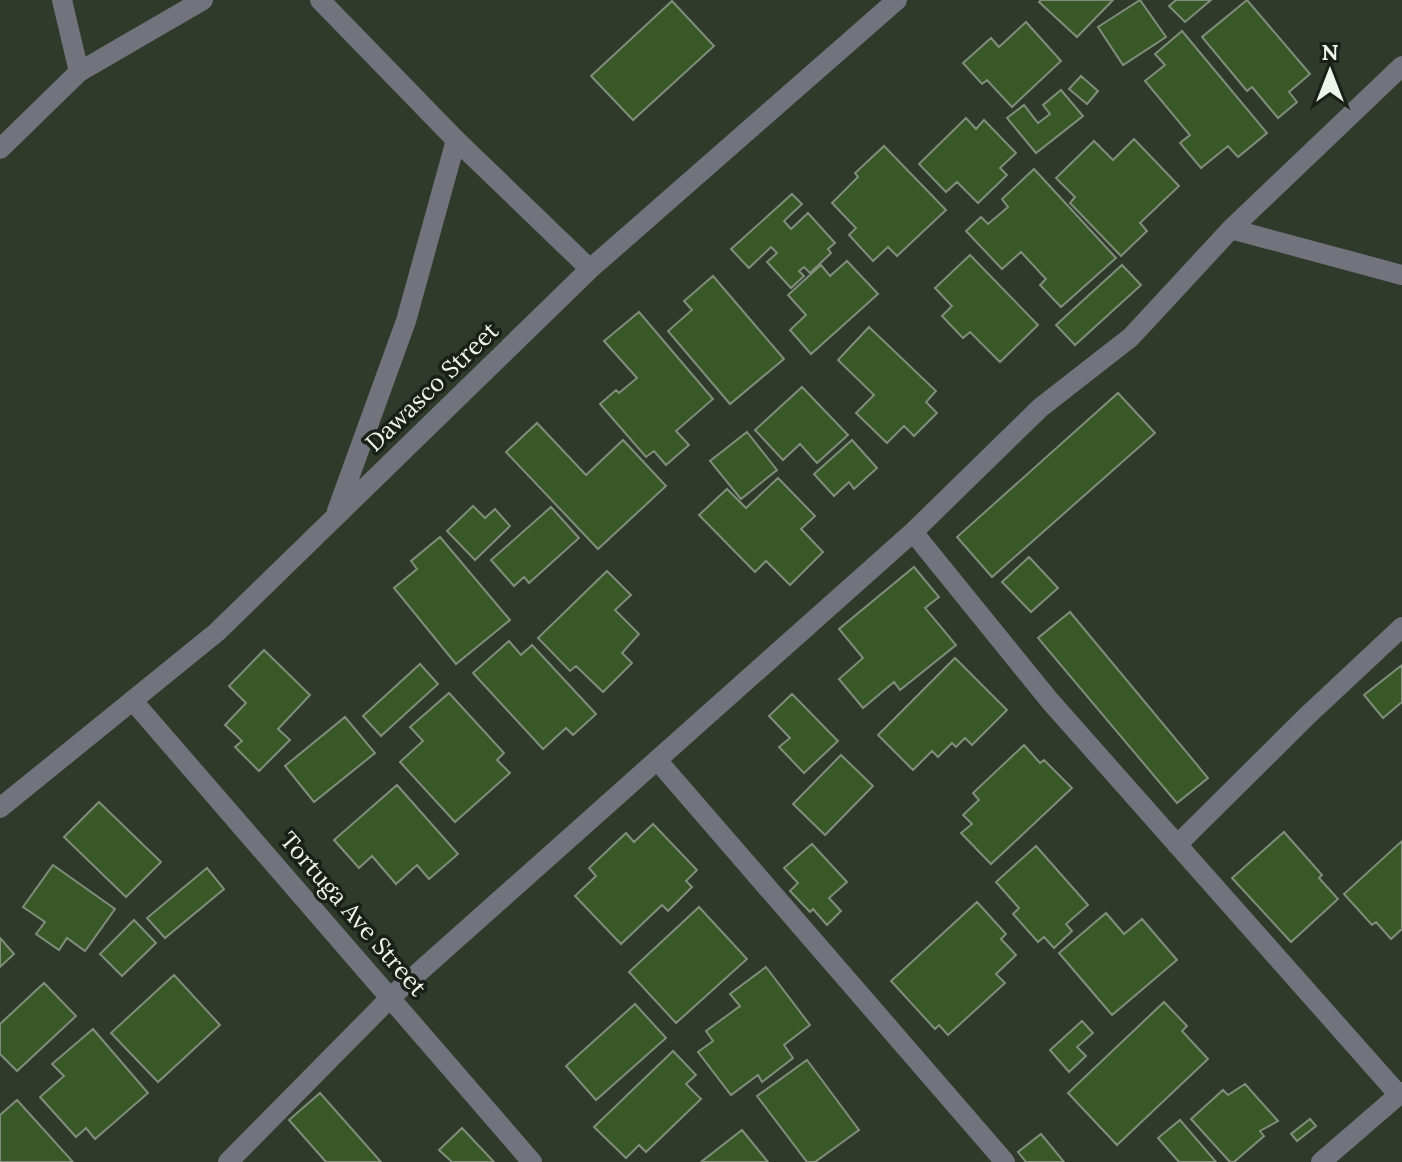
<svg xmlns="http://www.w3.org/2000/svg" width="1402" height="1162" font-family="Lora,serif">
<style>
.building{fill:#385927;stroke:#808d7b;stroke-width:2}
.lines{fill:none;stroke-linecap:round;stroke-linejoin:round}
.street{stroke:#72737c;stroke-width:20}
.labels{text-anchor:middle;stroke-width:7;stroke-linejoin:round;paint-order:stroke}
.street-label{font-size:24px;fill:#eef5eb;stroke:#1a1f18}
</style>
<rect width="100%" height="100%" fill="#2f3a2b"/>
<path class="building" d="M1041,0h72l-36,37 -38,-35z
M1140,0l26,37 -43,28 -25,-38z
M1176,0h35l-26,22 -16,-16z
M1247,0l63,74 -21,18 8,10 -19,16 -26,-31 -5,4 -45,-54z
M672,1l42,45 -81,74 -42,-44z
M1026,22l35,39 -49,46 -25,-27 -5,4 -19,-21 28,-25 8,9z
M1182,31l85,102 -29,24 -10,-11 -27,22 -21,-25 10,-8 -45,-54 20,-16 -10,-11z
M1081,76l17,15 -11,13 -18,-15z
M1061,90l22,26 -47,37 -29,-35 17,-13 14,18 12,-9 -7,-9z
M966,118l10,11 8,-9 32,33 -16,15 7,7 -29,28 -21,-21 -11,10 -27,-28z
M1134,139l45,47 -39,37 7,8 -26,25 -51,-53 5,-6 -19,-19 38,-37 19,19z
M884,146l62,64 -49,46 -9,-9 -15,14 -24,-26 7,-7 -24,-25 26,-26 -3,-4z
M1034,169l82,89 -55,49 -21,-22 6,-6 -25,-27 -19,17 -36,-38 15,-14 7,7 20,-17 -6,-8z
M792,194l10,10 -18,17 7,8 17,-16 27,30 -7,6 3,4 -21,20 -6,-6 -5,4 5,5 -13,12 -24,-26 10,-9 -6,-6 -22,21 -18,-19z
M970,255l68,70 -38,37 -30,-30 -7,6 -21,-22 10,-10 -17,-18z
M847,261l31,33 -67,60 -21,-24 16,-15 -18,-20 33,-30 9,11z
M1122,265l19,20 -66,60 -19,-20z
M713,276l71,83 -54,45 -62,-73 24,-21 -8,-9z
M639,312l74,87 -37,32 13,14 -23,20 -12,-14 -8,6 -46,-53 16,-14 3,3 18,-15 -33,-37z
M869,327l67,64 -10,11 11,11 -23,23 -10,-10 -17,17 -31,-30 18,-18 -36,-35z
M802,387l46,48 -31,28 -17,-19 -17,16 -28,-30z
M1118,393l37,40 -163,144 -35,-40z
M537,423l49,52 37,-35 43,46 -68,63 -92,-97z
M747,432l30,38 -36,29 -31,-38z
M852,440l25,28 -23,21 -5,-7 -15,14 -20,-22z
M778,478l37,38 -14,13 22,23 -33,33 -24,-24 -11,11 -56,-57 28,-26 19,19z
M473,506l12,12 10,-9 15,17 -35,34 -28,-29z
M551,507l28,31 -50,45 -5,-6 -10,9 -23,-26z
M440,537l70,83 -54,44 -62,-76 23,-19 -6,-8z
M1029,557l29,31 -27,24 -29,-30z
M914,567l25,30 -14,11 31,37 -56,45 -6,-8 -31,26 -24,-29 24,-21 -24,-29z
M607,571l24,24 -16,15 24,24 -17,19 10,10 -29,29 -27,-26 -6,5 -32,-33z
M1070,612l138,166 -31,25 -139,-165z
M509,641l12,14 11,-10 64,69 -23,21 -7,-7 -23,21 -70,-76z
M264,650l46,45 -32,34 12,11 -31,31 -24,-24 7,-6 -17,-16 21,-22 -17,-17z
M955,658l52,52 -35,35 -7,-7 -9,9 -4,-4 -14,14 -6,-6 -19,19 -35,-35z
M420,664l18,20 -57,52 -18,-20z
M1402,665v37l-19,16 -19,-23z
M449,693l55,60 -7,7 13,13 -55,49 -55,-60 23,-21 -13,-14z
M792,694l46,47 -34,32 -25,-26 11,-9 -21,-22z
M345,717l30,36 -61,49 -29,-36z
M1024,745l16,18 4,-3 28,28 -81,76 -30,-31 11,-9 -9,-9 16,-15 -6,-7z
M841,755l32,31 -48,49 -32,-31z
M397,785l61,69 -29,25 -12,-14 -21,19 -24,-28 -13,12 -25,-28z
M99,802l62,60 -35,35 -62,-60z
M653,824l44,46 -11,11 6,6 -24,24 -6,-6 -41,39 -46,-48 21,-20 -7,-8 37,-35 8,9z
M1284,832l38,43 -3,3 19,21 -47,43 -59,-64z
M1402,841v88l-11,10 -15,-17 -4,3 -28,-31z
M812,844l35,38 -18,16 12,13 -14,14 -14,-16 -3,3 -20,-21 8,-8 -14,-15z
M1036,846l52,59 -22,19 6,7 -18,17 -10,-11 -6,5 -25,-28 6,-6 -23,-26z
M53,865l62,44 -30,42 -18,-13 -8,12 -23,-16 9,-12 -22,-15z
M207,868l17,21 -59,49 -18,-20z
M977,902l29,32 -5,5 15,16 -20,19 9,9 -57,52 -9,-10 -4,4 -44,-48z
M699,907l48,52 -71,64 -47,-51z
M1106,913l18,21 18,-15 35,41 -65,55 -53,-62z
M134,920l22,23 -34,33 -22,-22z
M0,938l14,16 -14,13z
M766,967l44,58 -26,20 9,13 -31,24 -4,-7 -27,20 -33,-43 15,-11 -7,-10 34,-25 -10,-12z
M174,975l46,50 -62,57 -47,-49z
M44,983l32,33 -59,55 -17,-17v-30z
M1164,1002l23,24 -5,5 26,28 -91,86 -49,-52z
M635,1004l31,34 -70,62 -30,-34z
M1082,1021l11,12 -16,14 9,9 -17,16 -19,-22z
M93,1029l55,64 -53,46 -9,-11 -10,9 -36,-40 24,-21 -12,-12z
M673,1051l23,24 -10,9 15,15 -55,53 -7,-7 -13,13 -32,-31z
M807,1060l52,70 -44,32h-8l-50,-66z
M1245,1084l33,37 -18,10 4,5 -30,26h-4l-39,-43 32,-29 5,5z
M320,1093l61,69h-55l-37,-42z
M17,1100l56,62h-73v-47z
M1310,1119l6,7 -19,15 -6,-7z
M1180,1120l36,42h-37l-21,-24z
M462,1128l32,34h-42l-13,-12z
M742,1130l26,32h-67z
M1041,1134l23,28h-38l-8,-10z"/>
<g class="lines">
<path class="street" d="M62,0l17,72
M320,0l136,140 134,129
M0,149l79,-77 124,-72
M1231,229l171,46
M337,511l69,-190 50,-181
M913,532l137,169 349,394
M133,701l399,461
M657,760l348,402
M0,808l217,-176 373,-363 307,-269
M1177,845l131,-130 94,-88
M228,1162l163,-165 522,-465 127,-124 91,-71 100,-108 171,-163
M1321,1162l81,-70"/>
</g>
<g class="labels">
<g class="street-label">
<text transform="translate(432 387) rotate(-44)" y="8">Dawasco Street</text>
<text transform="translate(353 914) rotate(49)" y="8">Tortuga Ave Street</text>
</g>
</g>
<g transform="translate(1330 72)" stroke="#1a1f18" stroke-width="6" paint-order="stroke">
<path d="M0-6L14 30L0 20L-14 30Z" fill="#eef5eb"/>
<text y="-12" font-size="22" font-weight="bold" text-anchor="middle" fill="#eef5eb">N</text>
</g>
</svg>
